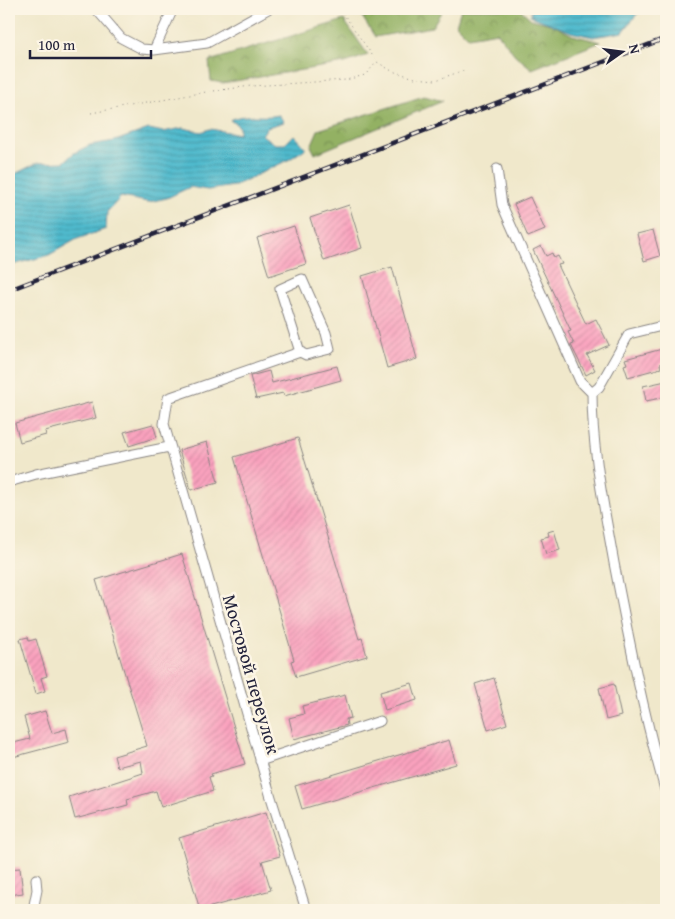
<svg xmlns="http://www.w3.org/2000/svg" width="675" height="919" font-family="'Gentium Book Plus',serif">
<style>
.forest{fill:url(#forest-crowns);stroke:#5a6a4f}
.water{fill:url(#water-rules);stroke:#396e84}
.building{fill:url(#building-hatch)}
.lines{fill:none;stroke-linecap:round;stroke-linejoin:round}
.minor-casing{stroke:#898583;stroke-width:11}
.path{stroke:#898583;stroke-width:1;stroke-dasharray:1 4;stroke-linecap:butt}
.minor{stroke:#fff;stroke-width:9}
.rail-casing{stroke:#22223b;stroke-width:4.5}
.rail{stroke:#fcf5e5;stroke-width:2.5;stroke-dasharray:8;stroke-linecap:butt}
.labels{text-anchor:middle;stroke-width:5;stroke-linejoin:round;paint-order:stroke}
.street-label{font-size:19px;fill:#22223b;stroke:#fcf5e5}
</style>
<defs>
<pattern id="forest-crowns" width="20" height="18" patternUnits="userSpaceOnUse" patternTransform="scale(1.25)"><rect width="20" height="18" fill="#93b163"/><path d="M2 6a3 3 0 1 1 6 0M12 15a3 3 0 1 1 6 0" fill="none" stroke="#789053"/></pattern>
<pattern id="water-rules" width="6" height="5" patternUnits="userSpaceOnUse" patternTransform="scale(1.25)"><rect width="6" height="5" fill="#50bacd"/><path d="M0 2.5h6" fill="none" stroke="#4297a8"/></pattern>
<pattern id="building-hatch" width="6" height="6" patternUnits="userSpaceOnUse" patternTransform="scale(1.25)"><rect width="6" height="6" fill="#faa2be"/><path d="M-1 1l2-2M0 6l6-6M5 7l2-2" fill="none" stroke="#d68ba4"/></pattern>
</defs>
<rect width="100%" height="100%" fill="#fcf5e5"/>
<filter id="ink" filterUnits="userSpaceOnUse"><feTurbulence type="fractalNoise" baseFrequency=".02" numOctaves="2"/><feDisplacementMap in="SourceGraphic" scale="10" xChannelSelector="R" yChannelSelector="G"/><feConvolveMatrix kernelMatrix="1 2 1 2 8 2 1 2 1" color-interpolation-filters="sRGB"/></filter>
<filter id="wash" filterUnits="userSpaceOnUse"><feTurbulence type="fractalNoise" baseFrequency=".0096" numOctaves="4" result="noise"/><feDisplacementMap in="SourceGraphic" scale="20" xChannelSelector="R" yChannelSelector="G"/><feGaussianBlur stdDeviation="1.12" result="paint"/><feColorMatrix in="noise" values="0 0 0 0 0 0 0 0 0 0 0 0 0 0 0 0 0 1.4 0 .05"/><feComposite in="paint" operator="in"/></filter>
<g filter="url(#wash)">
<rect width="100%" height="100%" fill="#f0e8cb"/>
<path class="forest" d="M390,9h53l-11,18 -57,10 -14,-22z
M461,9h59l11,10 23,6 18,10 29,7 -69,27 -17,-14 -18,-23 -29,5 -12,-12z
M344,20l24,35 -23,8 -122,20 -12,-2 -2,-20z
M424,96l19,5 -128,53 -4,-8 7,-16z"/>
<path class="water" d="M552,9h96l-11,5 -14,18 -30,5 -22,-5 -40,-16v-5z
M279,115l5,7 -17,5 -5,8 13,9h10l9,-9 12,13 -16,11 -56,27 -26,4 -18,-3 -23,11 -19,4 -27,-5 -14,15 -1,17 -29,10 -28,16 -40,11v-89l28,-14 27,-1 10,-9 16,-8 25,-4 34,-12 14,3 20,-4 18,4 9,-3 29,5v-8l-9,-6c15,-8 33,-1 49,-5z"/>
<g id="blocks">
<path class="building" d="M530,197l15,33 -17,7 -14,-33z
M349,205l13,43 -38,13 -14,-43z
M294,226l12,38 -37,12 -12,-38z
M653,230l7,26 -16,5 -7,-27z
M541,246l5,10 6,-3 2,5 4,-2 4,8 -4,1 28,59 10,-5 13,26 -22,10 8,15 -9,5 -15,-30 3,-1 -6,-12 3,-1 -38,-81z
M392,267l25,92 -30,9 -25,-92z
M662,349l4,14 -6,1 1,4 -33,9 -4,-12 3,-1 -2,-5z
M337,366l4,14 -57,16 -1,-3 -27,6 -6,-23 19,-5 3,12z
M666,381v16l-20,4 -3,-15z
M92,402l4,16 -51,13 1,4 -26,7 -5,-19z
M153,424l4,13 -28,9 -5,-14z
M298,438l61,201 3,-1 5,18 -71,21 -5,-16 3,-1 -60,-203z
M207,442l11,40 -27,8 -12,-40z
M554,530l6,20 -14,4 -5,-16 8,-2 -1,-4z
M182,554l63,210 -34,10 1,2 -3,1 4,14 -52,16 -5,-16 -29,8 1,6 -53,14 -6,-22 74,-24 -2,-12 -24,6 -3,-11 33,-10 -51,-166z
M28,637l1,4 7,-2 11,37 -6,2 4,13 -9,3 -16,-55z
M494,678l13,46 -19,6 -13,-46z
M412,683l5,17 -32,10 -5,-18z
M614,684l7,32 -15,4 -7,-32z
M345,695l6,23 -5,1 1,6 -53,14 -5,-21 15,-4 -2,-8z
M45,711l7,22 14,-4 3,13 -60,16v-14l21,-5 -6,-22z
M449,740l7,24 -154,45 -7,-23z
M266,812l14,44 -18,5 9,29 -71,20 -21,-72z
M20,868l3,25 -14,2v-26z"/>
</g>
</g>
<g filter="url(#ink)">
<use href="#blocks" fill-opacity="0" stroke="#898583" stroke-width="1"/>
<g class="lines">
<defs>
<path id="minor" d="M96,9l25,29 21,11 12,1 53,-7 61,-34
M154,50l19,-41
M497,169l5,36 78,176 12,12c0,58 12,113 22,170 15,77 30,154 52,230
M300,352l-20,-63 22,-10 24,54 4,16 -24,6 -6,-3 -132,46 -4,26 106,370 36,116
M592,393l7,-6 30,-53 37,-9
M9,482l27,-8 133,-27
M260,761l120,-40
M33,910l4,-20 -1,-11"/>
</defs>
<use href="#minor" class="minor-casing"/>
<path class="path" d="M340,9l37,53 15,9 23,7 21,2 29,-10
M91,113l115,-21 45,-6 95,-6 19,-5 12,-13"/>
<use href="#minor" class="minor"/>
<defs>
<path id="rail" d="M9,290l657,-252"/>
</defs>
<use href="#rail" class="rail-casing"/>
<use href="#rail" class="rail"/>
</g>
</g>
<g class="labels">
<g class="street-label">
<text transform="translate(252 674) rotate(74)" y="7">Мостовой переулок</text>
</g>
</g>
<rect width="675" height="919" fill="none" stroke="#fcf5e5" stroke-width="30"/>
<g transform="translate(622 52) rotate(76)" stroke="#fcf5e5" stroke-width="4" paint-order="stroke">
<path d="M0-4L9 19L0 12L-9 19Z" fill="#22223b"/>
<text y="-8" font-size="14" font-weight="bold" text-anchor="middle" fill="#22223b">N</text>
</g>
<path d="M30 50v8h121v-8" fill="none" stroke="#22223b" stroke-width="2.5"/>
<text x="38" y="50" font-size="15" fill="#22223b" stroke="#fcf5e5" stroke-width="4" paint-order="stroke">100 m</text>
</svg>
